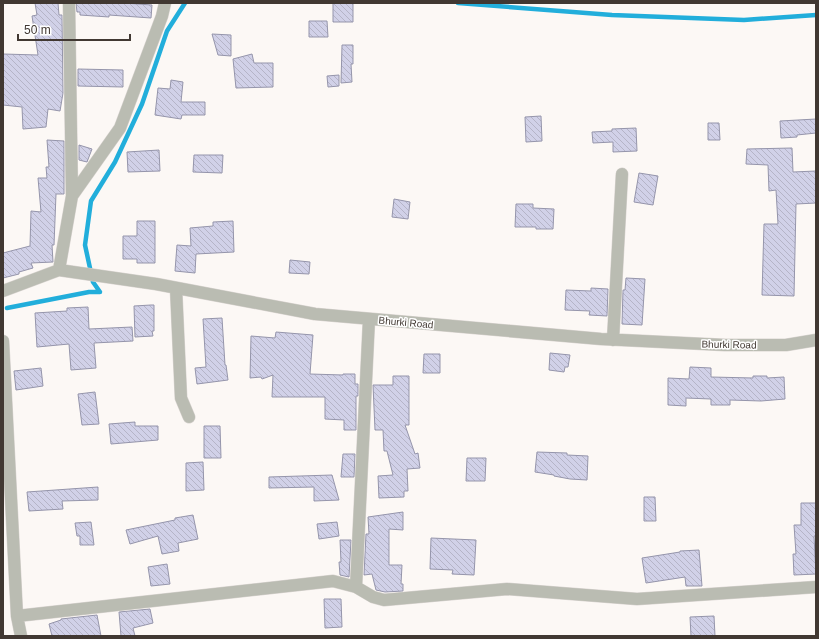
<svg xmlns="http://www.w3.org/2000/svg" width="819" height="639" font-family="Helvetica,sans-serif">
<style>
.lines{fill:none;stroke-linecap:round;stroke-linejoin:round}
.stream{stroke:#22aedb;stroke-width:4.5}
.building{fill:url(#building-back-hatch);stroke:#9595ab}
.minor-casing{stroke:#dad5d2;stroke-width:13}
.minor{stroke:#babcb2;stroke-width:12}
.labels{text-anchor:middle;stroke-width:3;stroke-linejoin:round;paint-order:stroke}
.street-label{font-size:10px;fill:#413832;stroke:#fff}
</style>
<defs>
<pattern id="building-back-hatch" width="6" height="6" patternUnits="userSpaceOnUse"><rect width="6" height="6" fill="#d1d1e8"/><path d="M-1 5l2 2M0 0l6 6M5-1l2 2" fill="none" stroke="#b5b4c7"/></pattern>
</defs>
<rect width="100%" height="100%" fill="#fcf8f5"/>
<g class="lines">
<path class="stream" d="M458,3l154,12 132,5 72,-5
M7,308l82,-16h11l-7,-10 -8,-37 6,-44 24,-39 27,-58 25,-73 18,-28"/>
</g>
<path class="building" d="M35,3h23l1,12h3l1,78 -3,18 -12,-2 -2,18 -23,2 -1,-22 -19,-2v-51l35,1 -6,-39 5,-1z
M76,3h48l28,2 -1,13 -42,-3v2l-29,-2v-3h-3z
M333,3h20v19h-20z
M309,21h18l1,16h-19z
M212,34l19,1v21l-13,-1z
M342,45h11v19h-2l1,18 -11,1z
M252,54l2,9h19v24l-37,1 -3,-29z
M78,69l45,1v17l-45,-1z
M339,75v11l-11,1 -1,-11z
M171,80l12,2 -2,20h24v13h-23l-1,4 -26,-4 3,-27 12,1z
M541,116l1,25 -16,1 -1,-25z
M816,119v14l-19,2v2l-16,1 -1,-17z
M708,123h11l1,17h-12z
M636,128l1,23 -24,1v-10l-20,1 -1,-11 20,-1v-2z
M47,140l17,1v53h-8l-2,51h-2l1,17 -22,1 2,5 -14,4v2l-16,4v-25l27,-7 1,-35 10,1 -3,-34h9l-1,-11h3z
M79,145l13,4 -5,13 -8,-2z
M792,148l1,24 23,-1v32l-20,1 -2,92 -32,-1 2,-71h14l-2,-34 -7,1 -1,-26 -22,-1 1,-15z
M159,150l1,21 -32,1 -1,-20z
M194,155h29l-1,18 -29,-1z
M639,173l19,3 -5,29 -19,-3z
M394,199l16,3 -2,17 -16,-2z
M516,204h17v4l21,1 -1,20h-17v-2h-21z
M137,221h18v42h-18v-4h-14v-23h14z
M233,221l1,31 -38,2 -1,19 -20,-2 2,-26 14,1 -1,-18 23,-2v-4z
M290,260l20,2 -1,12 -20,-1z
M626,278l19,1 -3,46 -20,-1 1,-34h2z
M591,288l17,1 -1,27 -18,-1 1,-4 -25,-1 1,-20 25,1z
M151,305h3v26h-2l1,5 -18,1 -1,-31z
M88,307l1,22 43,-2 1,14 -39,2 2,25 -25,2 -2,-26 -32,3 -2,-34 32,-2v-3z
M222,318l3,47h1l2,15 -31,4 -2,-16 11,-1 -3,-48z
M276,332l37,3 -3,39 33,1v-1h12v10h3v12h-2v34h-12v-10l-19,-1v-22h-53l1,-22 -11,4 -1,-2 -11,1 1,-42 24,2z
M550,353l20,2 -2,12h-3l-1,5 -15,-2z
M424,354h16v19h-17z
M690,367l21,1v9l42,1v-2h14v2l17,-1 1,22 -24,2 -31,-1v5h-19v-6l-25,-1v8l-18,-1v-27l21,1z
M41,368l2,18 -27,4 -2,-19z
M393,376h16v49h-4l10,29 3,-1 2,15 -13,1 1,22h-4v6l-25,1 -1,-22 15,-1 -6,-24h-3l-1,-21h-8l-2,-45h20z
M95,392l4,32 -17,1 -4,-31z
M135,422v4h23v14l-47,4 -2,-20z
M204,426h16l1,32h-17z
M537,452l30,1v2l21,1 -1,24 -17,-1 -16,-3v-1l-19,-3z
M343,454h12l-1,23h-13z
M467,458h19l-1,23h-19z
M203,462l1,28 -18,1v-28z
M332,475l7,25 -25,1v-14l-45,1v-11z
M98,487v13l-36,1 1,8 -34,2 -2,-19z
M644,497h11l1,24h-12z
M801,503h15v33h-2l2,38 -22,1 -1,-21h3l-2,-29h7z
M403,512v18l-14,-1v36h13l-1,19h2v7l-18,1 -9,-2 -4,-16 -8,1 2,-41h3l-1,-17z
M193,515l5,24 -20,4 1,8 -17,3 -4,-18 -28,8 -4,-14 49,-10v-2z
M91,522l3,23h-14v-9h-3l-2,-13z
M337,522l2,14 -20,3 -2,-15z
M431,538l45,2 -2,35 -22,-1 1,-4 -23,-1z
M340,540h11l-2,37 -9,-2 -1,-13h2z
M699,550l3,36h-16l-1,-9 -39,6 -4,-25 38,-6v-1z
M167,564l3,20 -19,2 -3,-19z
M324,599h17l1,28 -17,1z
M150,609l3,14 -20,5 2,8h-14l-2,-24z
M97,615l4,21h-49l-3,-12 12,-4v-1z
M714,616l1,20h-24l-1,-19z"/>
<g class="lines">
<defs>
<path id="minor" d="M72,196l48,-68 42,-112 3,-13
M59,270l13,-74 -3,-193
M176,288l5,110 8,19
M3,291l56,-21 97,14 159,30 286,25 124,6h61l30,-5
M613,340l9,-166
M3,341l14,275 4,20
M356,587l13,-268
M17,616l316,-35 23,6 17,10 11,3 123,-11 130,10 179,-12"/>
</defs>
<use href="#minor" class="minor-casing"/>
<use href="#minor" class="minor"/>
</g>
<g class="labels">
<g class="street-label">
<text transform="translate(406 322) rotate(5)" y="4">Bhurki Road</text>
<text transform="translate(729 344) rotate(1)" y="4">Bhurki Road</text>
</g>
</g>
<rect width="819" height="639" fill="none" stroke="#413832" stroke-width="8"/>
<path d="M18 34v6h112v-6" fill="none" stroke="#413832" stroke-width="2"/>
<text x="24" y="34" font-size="12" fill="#413832" stroke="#ffffff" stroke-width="3" paint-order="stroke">50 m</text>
</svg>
